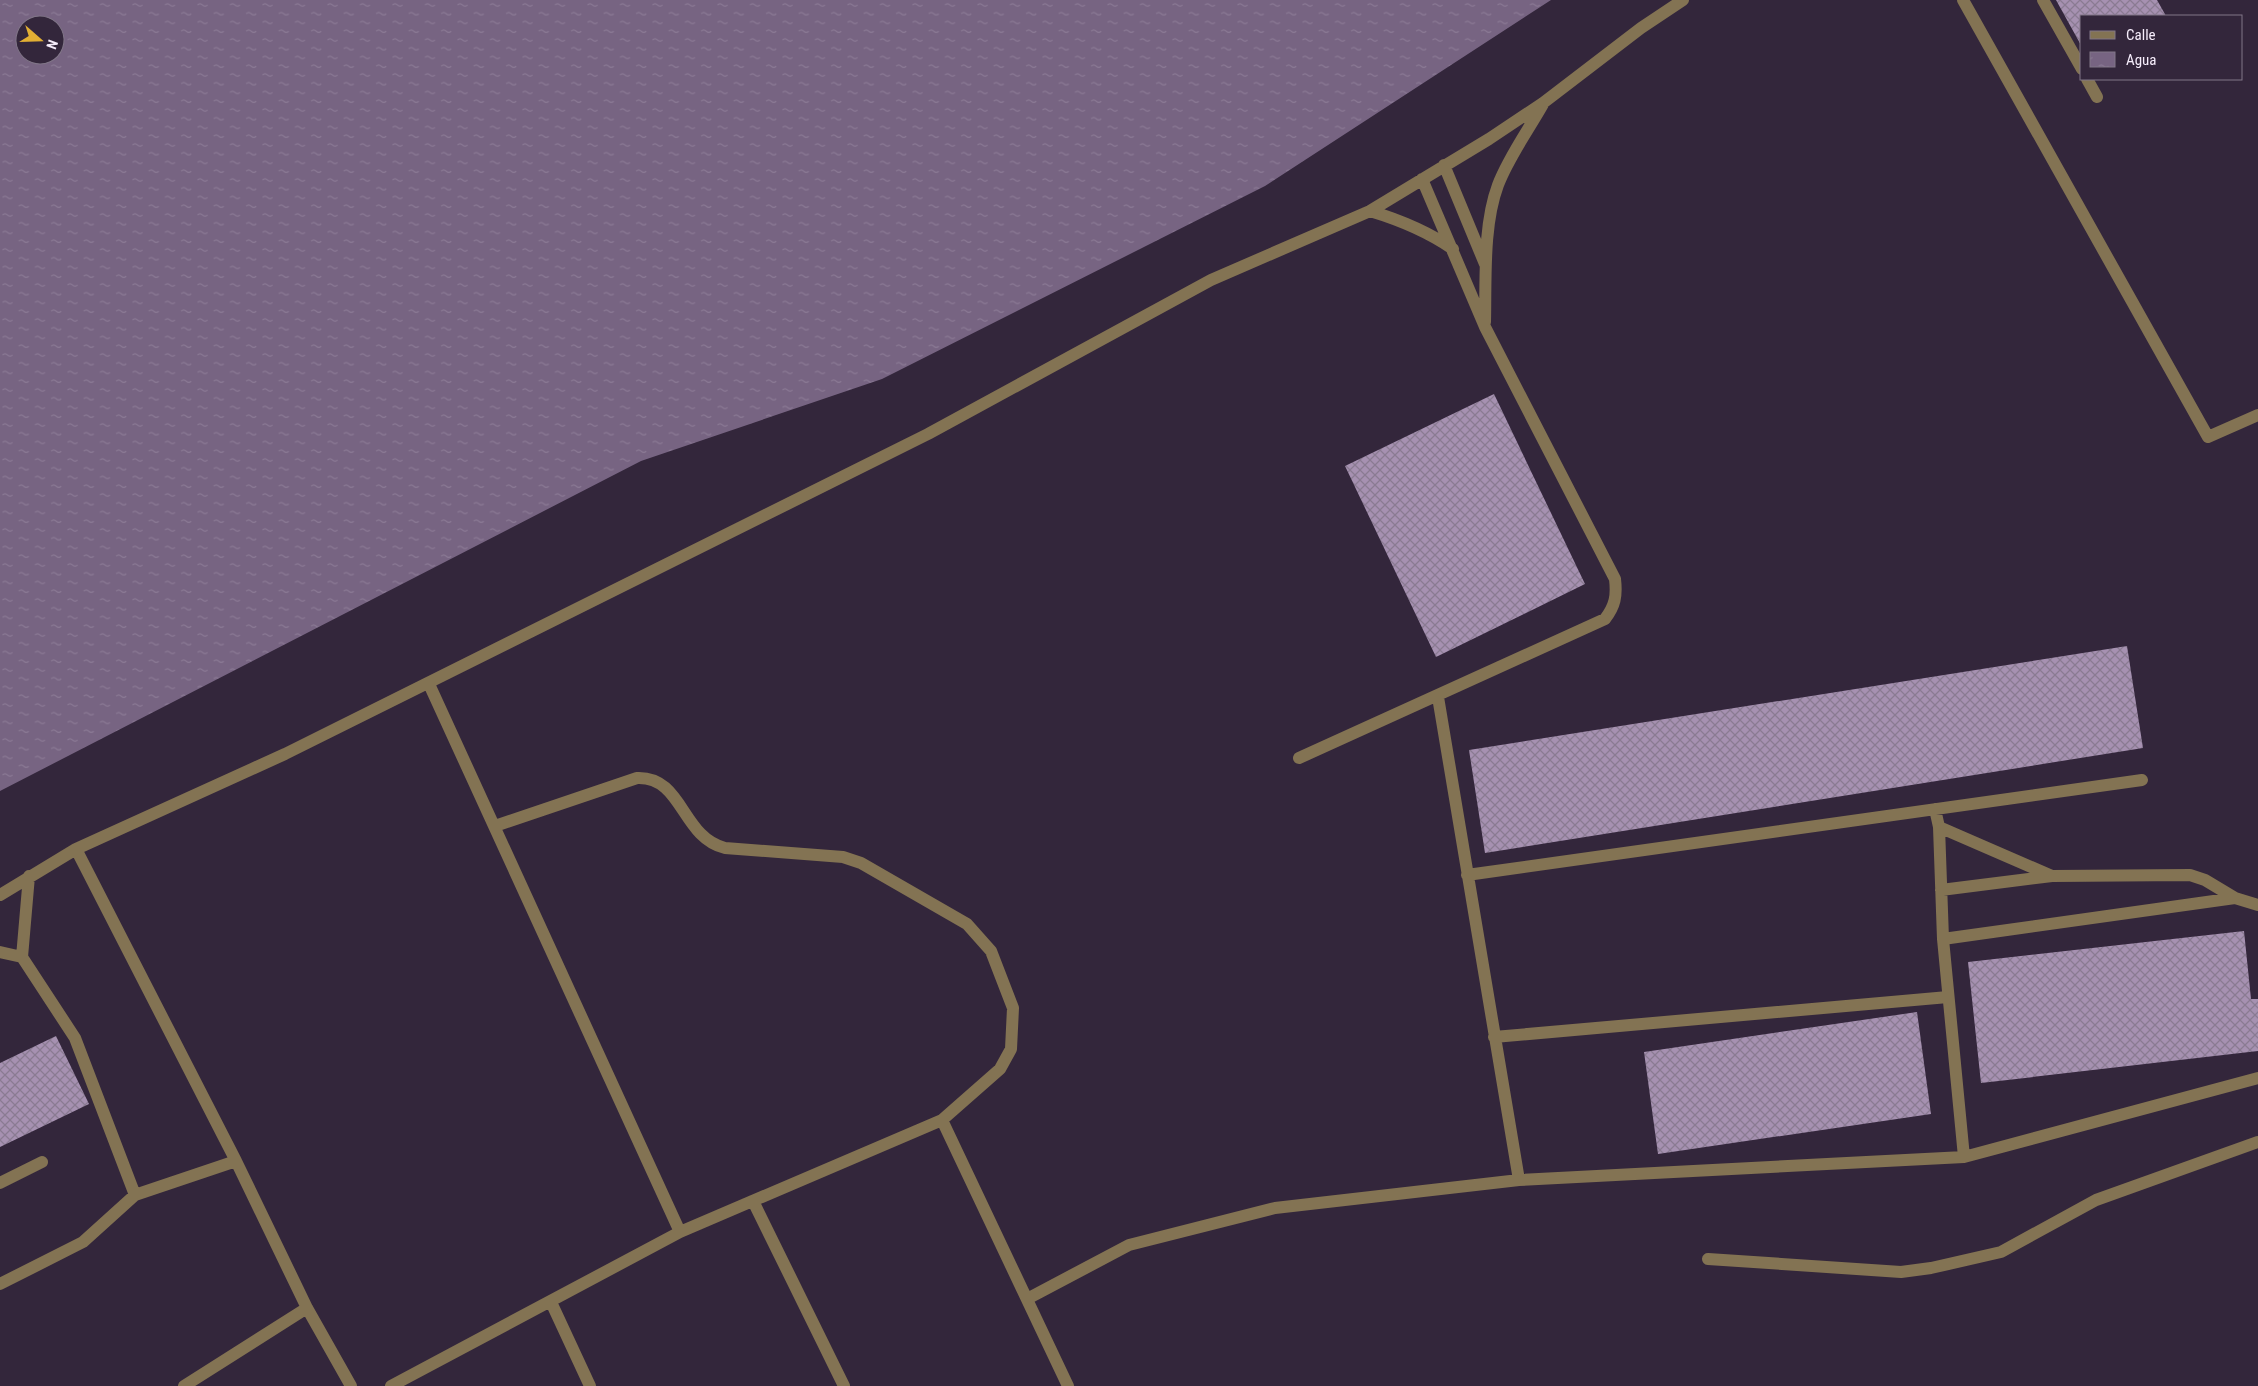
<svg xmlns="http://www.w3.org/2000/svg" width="2258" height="1386" font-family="'Roboto Condensed',sans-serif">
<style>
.water{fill:url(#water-ripples);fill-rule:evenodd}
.building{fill:url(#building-cross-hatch)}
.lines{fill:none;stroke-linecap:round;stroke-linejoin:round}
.minor{stroke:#837353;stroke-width:12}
</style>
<defs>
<pattern id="water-ripples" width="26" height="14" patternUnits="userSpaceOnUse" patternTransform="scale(1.25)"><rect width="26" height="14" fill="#776482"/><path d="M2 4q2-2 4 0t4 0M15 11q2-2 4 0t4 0" fill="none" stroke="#8b7a95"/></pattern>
<pattern id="building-cross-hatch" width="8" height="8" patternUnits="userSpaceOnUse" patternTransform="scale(1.25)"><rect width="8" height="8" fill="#a691b1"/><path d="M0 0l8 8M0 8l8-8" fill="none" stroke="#8a7b92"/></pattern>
</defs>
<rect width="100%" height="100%" fill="#33263b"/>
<path class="water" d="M0,0h1551l-286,186 -383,193 -241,82 -641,330zM25,25h30v30h-30z"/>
<path class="building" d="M2056,0h101l9,16h-84v31z
M1494,394l91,190 -149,73 -91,-191z
M2127,646l16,102 -658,105 -16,-103z
M2244,931l7,68h7v52l-277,32 -13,-121z
M1917,1012l14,102 -273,40 -14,-102z
M56,1036l33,68 -89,43v-84z"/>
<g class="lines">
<path class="minor" d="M1963,0l245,437 50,-22
M2043,0l39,69
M2087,79l10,18
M1444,165l41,99
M1370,211c30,9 57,20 83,38
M1485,322c1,-43 -2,-97 13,-137 10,-27 31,-56 45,-81
M429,684l251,548
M1438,697l81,483
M1299,758l306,-139c10,-13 12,-23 10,-40l-130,-252 -63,-148
M1935,809l4,18 4,112 21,218
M1939,827l113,49
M76,849l160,312 71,147 44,78
M1467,875l675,-95
M29,876l-7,81 53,81 60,157 101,-34
M1941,890l111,-14 138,-1 15,5 30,18 23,7
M0,895l76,-46 209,-95 643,-320 283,-154 159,-69 119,-72 54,-36 98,-75 42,-28
M1943,939l292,-41
M0,952l22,5
M1494,1037l454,-40
M942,1120l126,266
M0,1183l42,-21
M753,1201l91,185
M1708,1259l193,13 30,-4 70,-16 95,-52 162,-58
M0,1284l83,-42 52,-47
M1027,1299l102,-54 146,-37 244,-28 445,-23 294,-79
M551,1302l39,84
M184,1386l123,-78
M391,1386l289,-154 262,-112 58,-51 11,-20 2,-41 -22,-57 -24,-27 -106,-61 -18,-6 -118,-9c-44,-11 -42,-72 -88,-70l-142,48"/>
</g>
<rect x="2080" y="15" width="162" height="65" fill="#33263b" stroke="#817688"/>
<rect x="2090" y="31" width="25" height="8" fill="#837353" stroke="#817688"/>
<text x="2126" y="40" font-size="15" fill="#f6edfb">Calle</text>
<rect x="2090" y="52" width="25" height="15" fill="url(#water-ripples)" stroke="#817688"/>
<text x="2126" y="65" font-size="15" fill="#f6edfb">Agua</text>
<g transform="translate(40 40) rotate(110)"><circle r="24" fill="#33263b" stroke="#817688"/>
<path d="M0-4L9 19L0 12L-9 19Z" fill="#e2af34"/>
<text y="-8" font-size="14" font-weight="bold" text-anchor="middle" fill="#f6edfb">N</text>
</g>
</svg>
